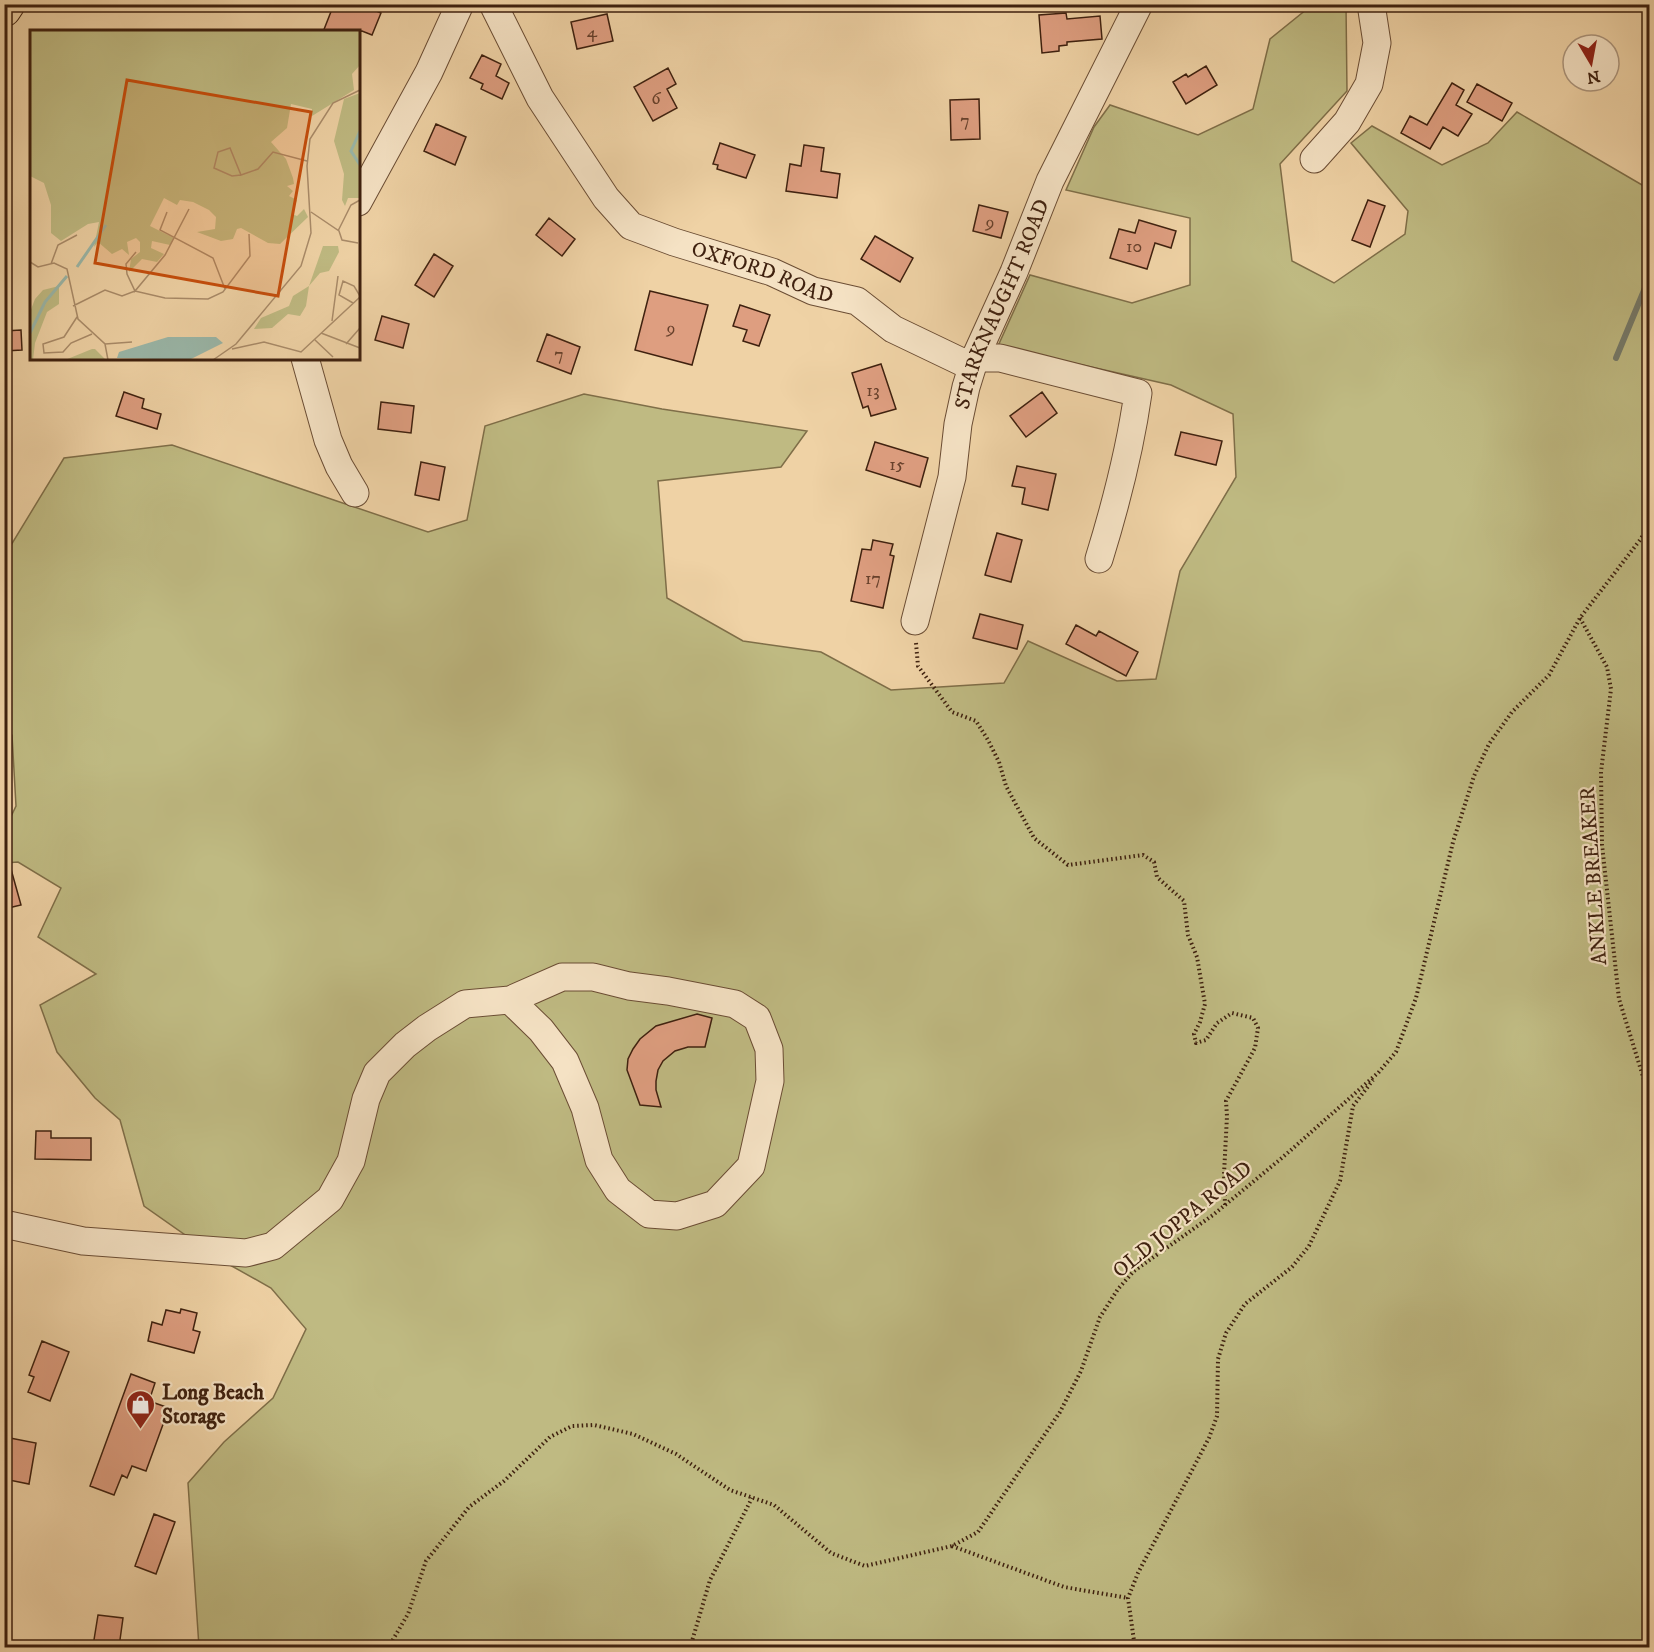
<svg xmlns="http://www.w3.org/2000/svg" width="1654" height="1652" font-family="'IM FELL DW Pica',serif">
<style>
.green{fill:#bfba82;stroke:#7f6e48;stroke-width:1.5}
.lines{fill:none;stroke-linecap:round;stroke-linejoin:round}
.stream{stroke:#767b6b;stroke-width:6}
.building{fill:#de9e80;stroke:#3f210f;stroke-width:1.5}
.minor-casing{stroke:#6b4d34;stroke-width:29}
.major-casing{stroke:#3f210f;stroke-width:35}
.path{stroke:#3f210f;stroke-width:4;stroke-dasharray:1.5 3;stroke-linecap:butt}
.minor{stroke:#f5e2c4;stroke-width:27}
.major{stroke:#efd2a5;stroke-width:33}
.labels{text-anchor:middle;stroke-width:4.5;stroke-linejoin:round;paint-order:stroke}
.number-label{font-size:18px;fill:#67402b}
.street-label{font-size:21px;fill:#3f210f;stroke:#f5e2c4}
.poi-label{font-size:21px;font-weight:bold;fill:#3f210f;stroke:#f5e2c4;text-anchor:start}
.inset-river{fill:none;stroke:#9ab7a9;stroke-width:3}
.inset-road{fill:none;stroke:#a98b69;stroke-width:1.5}
.view{fill:#c64e0d;fill-opacity:0.15;stroke:#c64e0d;stroke-width:3}
.inset-edge{fill:none;stroke:#3f210f;stroke-width:3}
</style>
<rect width="100%" height="100%" fill="#efd2a5"/>
<filter id="stains"><feTurbulence type="fractalNoise" baseFrequency=".00333" numOctaves="4"/><feColorMatrix values="0 0 0 0 .2 0 0 0 0 .09 0 0 0 0 .02 0 0 0 .5 -.17"/></filter>
<radialGradient id="worn" r=".72"><stop offset=".6" stop-color="#630" stop-opacity="0"/><stop offset="1" stop-color="#630" stop-opacity=".3"/></radialGradient>
<path class="green" d="M1312,5h34l1,86 -67,73 12,97 42,22 71,-49 3,-23 -57,-68 21,-17 70,39 46,-22 29,-31 132,77v1458h-1450l-11,-164 36,-41 49,-44 33,-69 -35,-41 -50,-28 -77,-54 -24,-86 -25,-22 -38,-46 -17,-47 56,-31 -58,-37 23,-49 -43,-26 -13,1 -1,-32 12,-25 -4,-71 -8,-2 1,-178 59,-97 108,-13 256,87 39,-12 18,-94 99,-32 78,15 145,22 -26,36 -123,14 9,117 76,43 78,11 70,38 113,-7 24,-42 89,40 39,-2 24,-108 56,-94 -3,-63 -62,-29 -173,-39 32,-71 102,28 58,-18v-67l-124,-28 28,-63 16,-22 88,30 55,-26 17,-70z"/>
<g class="lines">
<path class="stream" d="M1616,358l34,-82"/>
</g>
<path class="building" d="M334,4h26l21,9 -9,22 -10,-4 -39,1z
M1066,13l1,6 33,-3 2,23 -35,3v3l-8,1v5l-17,2 -3,-38z
M607,14l6,27 -36,8 -6,-27z
M482,55l19,9 -5,12 13,7 -7,16 -21,-10 2,-5 -13,-6z
M1206,66l11,19 -31,19 -13,-22 13,-8 2,3z
M668,68l8,16 -9,5 10,19 -24,13 -19,-34z
M1452,83l12,7 -8,15 16,9 -14,22 -15,-9 -13,22 -29,-16 9,-17 17,9z
M1477,84l35,19 -10,18 -35,-19z
M979,99l1,40 -29,1 -1,-40z
M436,124l30,13 -11,28 -31,-14z
M720,143l35,12 -9,23 -29,-9 1,-4 -5,-1z
M804,145l20,3 -3,23 19,3 -3,24 -51,-7 4,-27 11,2z
M1368,200l17,6 -15,41 -18,-7z
M979,205l29,7 -7,26 -28,-7z
M549,218l26,21 -13,17 -26,-21z
M1139,220l37,11 -5,17 -16,-5 -8,26 -37,-11 9,-29 16,4z
M875,236l38,22 -13,24 -39,-23z
M434,254l19,12 -19,31 -19,-12z
M650,291l58,14 -16,60 -57,-15z
M740,305l30,10 -11,31 -16,-5 4,-11 -14,-4z
M382,316l27,8 -6,24 -28,-8z
M21,330l1,20 -18,1v-20z
M547,334l33,13 -9,27 -34,-13z
M881,364l15,45 -25,7 -3,-10 -5,2 -11,-35z
M124,392l20,7 -2,9 19,6 -4,15 -41,-13z
M1042,392l15,21 -31,24 -16,-21z
M381,402l33,4 -3,27 -33,-4z
M1181,432l41,9 -6,24 -41,-10z
M875,442l53,16 -8,29 -54,-17z
M421,462l24,5 -6,33 -24,-5z
M1017,466l39,8 -8,36 -26,-6 3,-16 -13,-2z
M997,533l25,7 -11,42 -26,-7z
M873,540l20,4 -3,11 4,1 -11,52 -32,-7 11,-52 9,1z
M980,614l43,11 -6,24 -44,-11z
M1076,625l20,11 3,-5 39,21 -12,24 -60,-32z
M9,862l12,43 -17,4v-46z
M697,1014l15,4 -7,29h-17l-13,4 -12,10 -5,9 -2,11v9l5,17 -21,-2 -13,-35 1,-11 5,-10 7,-10 16,-13z
M36,1131h15v7h40v22l-56,-1z
M181,1309l16,4 -4,17 7,2 -6,21 -46,-12 4,-19 10,3 4,-15 14,3z
M42,1341l27,11 -19,49 -22,-9 6,-15 -5,-2z
M131,1374l24,9 -6,18 20,7 -23,63 -14,-5 -5,12 -5,-3 -8,20 -24,-9z
M10,1438l26,5 -7,41 -25,-5z
M154,1514l21,8 -19,52 -21,-8z
M98,1615l25,3 -4,29 -26,-1z"/>
<g class="lines">
<defs>
<g id="minor">
<path id="s1" d="M493,4l47,94 66,100 25,28 43,16 98,30 41,19 44,10 36,28 71,34 11,-5h25l138,35c-8,57 -22,111 -39,166"/>
<path d="M1314,159l33,-37 22,-38 8,-41 -6,-39"/>
<path d="M358,202l71,-130 31,-68"/>
<path d="M305,358l23,82 11,26 16,27"/>
<path id="s2" d="M915,621l37,-144 6,-53 8,-37 9,-29 39,-86 36,-91 89,-177"/>
<path d="M4,1224l79,17 163,12 27,-7 57,-47 21,-38 15,-62 11,-26 28,-28 22,-17 38,-24 45,-4 52,-23h31l36,9 39,5 67,13 22,14 12,31 1,32 -19,85 -36,38 -38,12 -28,-2 -31,-24 -19,-30 -14,-52 -20,-47 -24,-31 -31,-30"/>
</g>
<path id="major" d="M4,10l4,-6"/>
</defs>
<use href="#minor" class="minor-casing"/>
<use href="#major" class="major-casing"/>
<path class="path" d="M1580,618l27,49 4,22 -10,83 1,73 17,154 31,100
M916,643l2,23 34,46 24,9 12,19 11,22 7,24 28,52 34,27 75,-10 11,7 3,15 27,24 4,34 9,22 8,47 -5,18 -6,12 2,9 10,-3 11,-17 15,-10 21,5 5,10 -3,20 -29,53 1,15 -3,58 1,31
M952,1546l112,41 64,11
M388,1648l20,-34 18,-53 43,-54 35,-26 46,-44 22,-11 22,-1 39,9 43,20 54,36 44,15 57,48 34,13 87,-20 26,-14 82,-120 21,-41 19,-54 18,-28 16,-18 79,-56 70,-58 95,-84 18,-21 20,-54 37,-156 21,-66 15,-32 23,-32 37,-37 31,-57 60,-78 10,-16
M690,1648l20,-68 42,-82
M1135,1648l-7,-50 10,-25 71,-135 8,-22 1,-57 8,-26 19,-29 47,-37 17,-21 31,-65 13,-75 20,-26"/>
<use href="#minor" class="minor"/>
<use href="#major" class="major"/>
</g>
<defs>
<symbol id="shop-pin" viewBox="-11 -11 22 30"><path d="M0 17L-7.5 6A9.5 9.5 0 1 1 7.5 6Z" fill="#8f2418" stroke="#f5e2c4"/><path d="M-5-2.5h2.3a2.7 3.5 0 0 1 5.4 0H5L5.5 6h-11ZM-1.5-2.5h3a1.5 2.3 0 0 0-3 0Z" fill="#fff"/></symbol>
</defs>
<g fill-rule="evenodd">
<use href="#shop-pin" x="124" y="1388" width="33" height="45"/>
</g>
<g class="labels">
<g class="number-label">
<text x="592" y="37">4</text>
<text x="656" y="104">6</text>
<text x="965" y="126">7</text>
<text x="990" y="228">9</text>
<text x="1134" y="252">10</text>
<text x="671" y="334">9</text>
<text x="559" y="360">7</text>
<text x="873" y="396">13</text>
<text x="897" y="470">15</text>
<text x="873" y="584">17</text>
</g>
<g class="street-label">
<text dy="7" stroke="none"><textPath href="#s1" startOffset="402">OXFORD ROAD</textPath></text>
<text dy="7" stroke="none"><textPath href="#s2" startOffset="330">STARKNAUGHT ROAD</textPath></text>
<text transform="translate(1593 876) rotate(-94)" y="7">ANKLE BREAKER</text>
<text transform="translate(1182 1219) rotate(-39)" y="7">OLD JOPPA ROAD</text>
</g>
<g class="poi-label">
<text x="162" y="1399">Long Beach<tspan x="162" dy="24">Storage</tspan></text>
</g>
</g>
<g transform="translate(30 30)">
<rect width="330" height="330" fill="#efd2a5"/>
<path d="M0,0h330v35l-8,9 2,16 -42,26v-7l-21,-5 -4,24 -16,14 15,17 7,19 1,6 -7,2 6,5 -4,5 8,4 -5,14 5,2 7,-7 4,8 -28,27 -12,-1 -27,-15 -4,1 -4,10 -12,2 -24,-9 18,-3 1,-12 -7,-7 -16,-8 -13,-2 -3,5 -13,-7 -14,28 24,12 -4,7 -18,-4 -1,7 13,6 -7,8 -15,-3 -13,13 2,-13 9,-7v-10l-4,-4 -9,4 2,13 -7,-6 -10,5 -14,-12 -4,5 5,-25 -11,2 -27,17 -10,-8v-28l-7,-22 -14,-7zM330,63v105h-12l-3,8 -3,-6 2,-26 -10,-33 10,-42zM293,216h15l1,6 -10,19 -9,2 -11,13 -3,20 -6,10 -12,-2 -16,14 -18,1 7,-11 28,-12 4,-10 16,-10zM29,256v18l-12,8 -12,31 -2,17h-3v-48l5,-13 8,-9zM65,319l11,11h-41l27,-11z" fill="#bfba82"/>
<path d="M138,307h48l7,6 -34,17 -72,-2 2,-6z" fill="#9ab7a9"/>
<path class="inset-river" d="M330,101l-9,20 9,14M47,237l29,-42M0,303l15,-31 22,-26"/>
<path class="inset-road" d="M211,145l-9,1 -18,-8 4,-16 12,-4 11,27 17,-6 15,-17 34,9M137,182l-7,18 53,28 12,31M281,182l28,19 3,9 16,3M308,201l13,-26 9,-5M106,222l-10,12 1,10 8,17 30,-36 24,-46M0,232l8,5 16,-4 13,6 11,50 27,25 3,16M21,234l7,-19 19,-10M323,273l-14,-8 4,-14 11,5 6,10M43,276l32,-16 17,6 13,-5 30,7 43,1 15,-7 27,-36 -1,-22M47,287l-13,20 -21,7 1,9 19,-1 8,-9 21,-9M302,291l6,-45M291,303l39,15M285,310l18,17M75,314l27,-2M316,314l14,-16M202,319l32,-7 37,10 59,-55M183,330l23,-16 65,-78 10,-33 -4,-67 3,-27 23,-36 27,-13"/>
<path class="view" d="M97,50l184,32 -33,184 -183,-33z"/>
<rect width="330" height="330" class="inset-edge"/>
</g>
<rect width="1654" height="1652" fill="none" stroke="#efd2a5" stroke-width="24"/>
<rect x="6" y="6" width="1642" height="1640" fill="none" stroke="#3f210f" stroke-width="3"/>
<rect x="12" y="12" width="1630" height="1628" fill="none" stroke="#3f210f" stroke-width="1.5"/>
<g transform="translate(1591 63) rotate(170)"><circle r="28" fill="#f5e2c4" stroke="#ac957c" stroke-width="1.5"/>
<path d="M0-4.5L10 22L0 15L-10 22Z" fill="#8f2418"/>
<text y="-9" font-size="16" font-weight="bold" text-anchor="middle" fill="#3f210f">N</text>
</g>
<rect width="100%" height="100%" filter="url(#stains)"/>
<rect width="100%" height="100%" fill="url(#worn)"/>
</svg>
